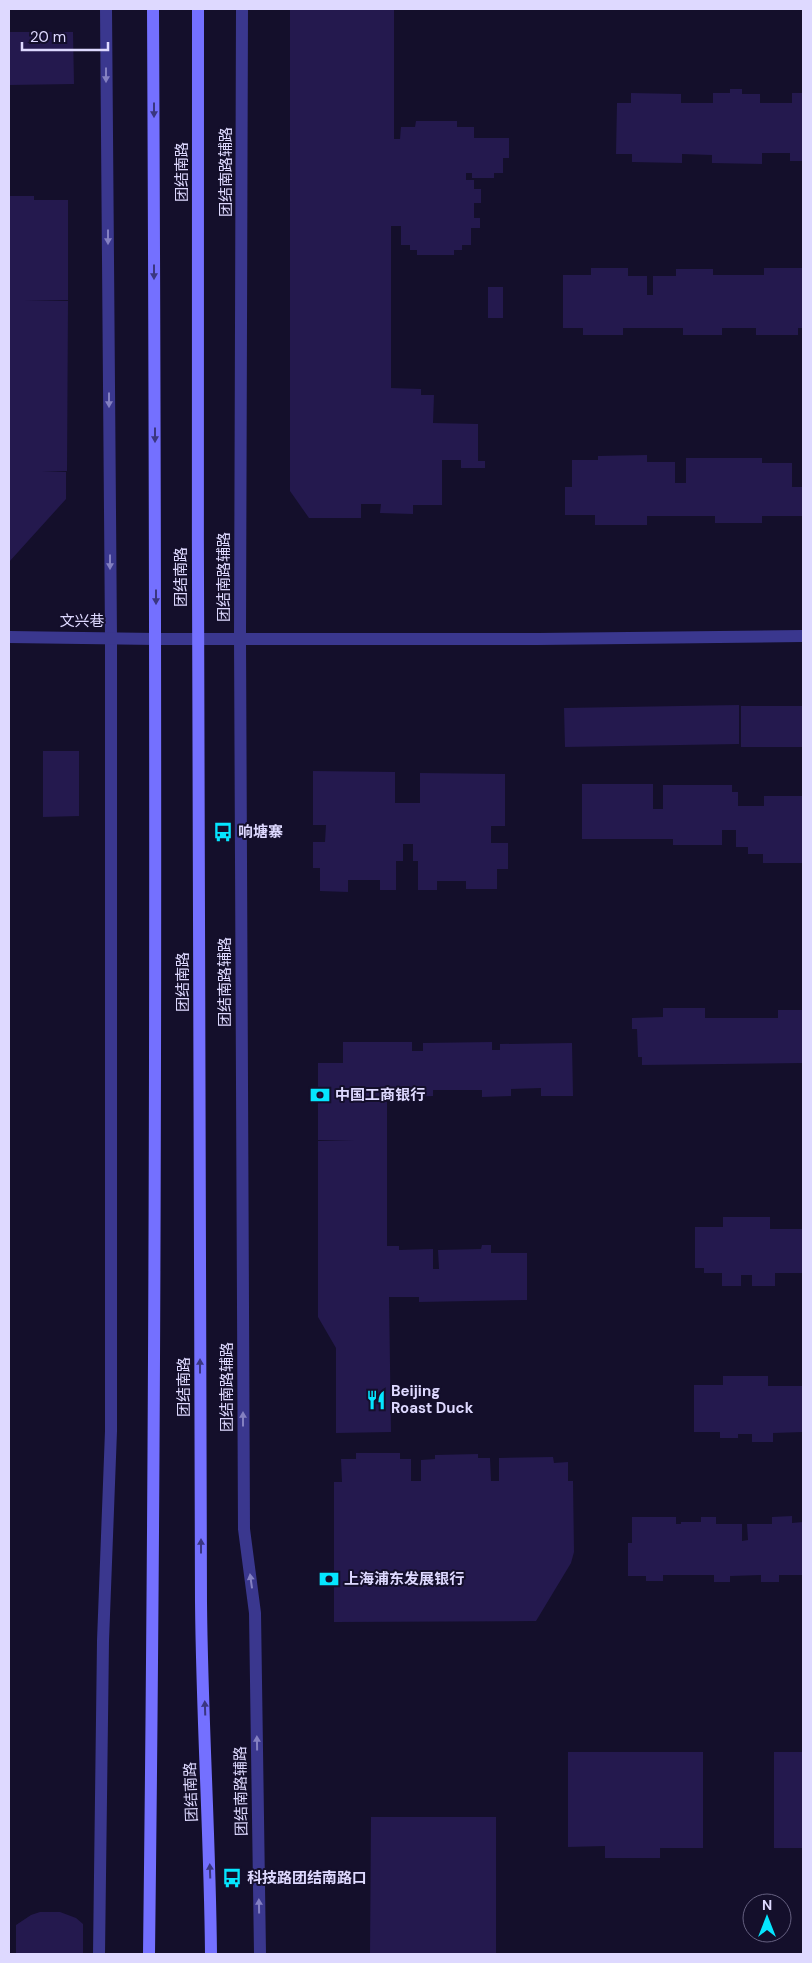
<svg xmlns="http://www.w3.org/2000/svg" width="812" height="1963" font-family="'DM Sans','Noto Sans SC',sans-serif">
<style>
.building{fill:#24194e}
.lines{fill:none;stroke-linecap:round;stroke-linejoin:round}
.minor{stroke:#3a378e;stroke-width:12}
.tertiary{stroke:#3a378e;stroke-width:12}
.secondary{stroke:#7470ff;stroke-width:12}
.oneway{fill:#8480c1}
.oneway2{fill:#3a3680}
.labels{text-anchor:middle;stroke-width:4;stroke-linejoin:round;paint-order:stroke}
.street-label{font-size:15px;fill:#ded9ff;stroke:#140f2b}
.poi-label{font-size:15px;font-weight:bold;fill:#ded9ff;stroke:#140f2b;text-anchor:start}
</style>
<rect width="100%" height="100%" fill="#140f2b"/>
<path class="building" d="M290,9h104v130h6l1,-12h14l1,-6h41v6h17v11h35v20h-6v15h-9v5h-22v-5h-6v7h8v9h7v14h-7v15h6v10h-9v17h-9v5h-8v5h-37v-5h-7v-5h-9v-19h-10v162l30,1v6h13l-1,28 45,1v37h7v7h-24v-8h-19v45h-29v9l-33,-1 1,-9h-20v14h-52l-19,-27z
M9,32h64l1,52 -65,1z
M730,89h12v5h18v9h32v-10h11v68h-13v-8h-28v11l-50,-1v-8l-30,-1v9l-50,-1v-8h-16l1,-51h14v-10l50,1v9h32v-10h17z
M9,196h25v4h34v100h-43l43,1 -1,170h-25l24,1v27l-57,63z
M591,268h37v8h19v19h6v-19h23v-7h37v6h51v-7h38l1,60h-5v7h-42v-7h-34v7h-39v-7h-60v7h-40v-7h-20v-53h28z
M488,287h15v31h-15z
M647,455v7h28v21h11v-25h76v5h30v24h11v29h-41v7h-47v-7h-68v9h-52v-10h-30v-28h7v-27h26v-4z
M739,705v39l-174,3 -1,-39z
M741,706h62v41h-62z
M43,751h36v65l-36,1z
M313,771l82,1v31h25v-30l85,1v52h-14v17h17v26h-11v20h-31v-8h-29v9h-19v-29h-5v-17h-10v17h-7v29h-16v-10h-32v12l-28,-1v-23h-7v-26h12l1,-17h-13z
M582,784h71v25h10v-24h69v7h6v14h26v-10h39v67h-40v-9h-15v-7h-12v-17h-14v15h-49v-6h-91z
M663,1008h42v10h73v-8h25v53l-161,2v-8h-4l-1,-28h-5v-11l31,-1z
M343,1042h69v9h11v-8l69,-1v8h8v-6l72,-1 1,53h-32v-8l-30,1v7l-29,1v-7h-49v6l-30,1 -1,-8h-15v157h12v4l34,-1v20h6l-1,-19 43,-1 1,-4h9v8h36v47l-108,2v-5h-30l2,135 -55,1v-85l-18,-31v-176h36l-36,-1v-77h25z
M723,1217h47v12h33v44h-28v13h-23v-11h-11v11h-19v-13h-18v-5h-9v-41h28z
M723,1376h45v10h35v46l-30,1v9h-21v-8h-14v4h-18v-6h-26v-47h29z
M356,1453h44v6h11v22h10v-21l14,-1v-4l43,-1v4h12l1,23h8v-23l54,-1 1,6 14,-1v19h5l1,71 -3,11 -35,58 -202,1v-140h8l-1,-23h15z
M792,1516v7l11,-1v53h-24v7h-18v-7l-31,1v6h-16v-7h-51v6h-17v-5h-18v-33h4v-26h44v7h5v-2h20v-5h15v7h26v17l6,-1 -1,-16h25v-7z
M568,1752h135v96h-43v10h-55v-12l-37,1z
M774,1752h29v96h-29z
M371,1817h125v137h-126z
M40,1912h20l16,6 7,6v30h-67v-29l15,-10z"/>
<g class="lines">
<path class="minor" d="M242,9l-2,629 4,891 11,84 5,341
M156,639h382l265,-3
M99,1954l4,-313 8,-210v-794l-5,-628"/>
<path class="tertiary" d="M9,637l147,2"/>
<path class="secondary" d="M198,9c0,531 -1,1062 3,1593 1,118 9,235 10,352
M149,1954c8,-648 7,-1297 4,-1945"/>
</g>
<defs><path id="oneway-solid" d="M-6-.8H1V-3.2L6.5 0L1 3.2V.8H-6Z" transform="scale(1.25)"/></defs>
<g class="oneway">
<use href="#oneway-solid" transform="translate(106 75) rotate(90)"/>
<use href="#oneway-solid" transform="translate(108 237) rotate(90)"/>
<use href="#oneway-solid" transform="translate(109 400) rotate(90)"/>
<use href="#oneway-solid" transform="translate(110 562) rotate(90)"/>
<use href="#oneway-solid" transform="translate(243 1419) rotate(-90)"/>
<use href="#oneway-solid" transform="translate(251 1581) rotate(-98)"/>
<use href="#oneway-solid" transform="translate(257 1743) rotate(-91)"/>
<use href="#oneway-solid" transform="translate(259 1906) rotate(-91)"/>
</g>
<g class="oneway2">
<use href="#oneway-solid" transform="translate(154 110) rotate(90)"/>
<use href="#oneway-solid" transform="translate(154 272) rotate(90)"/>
<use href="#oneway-solid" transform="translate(155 435) rotate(90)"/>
<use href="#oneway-solid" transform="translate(156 597) rotate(90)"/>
<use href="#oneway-solid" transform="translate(200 1366) rotate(-90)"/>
<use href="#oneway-solid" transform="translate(201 1546) rotate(-90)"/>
<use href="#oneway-solid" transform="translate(205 1708) rotate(-92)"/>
<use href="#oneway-solid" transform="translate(210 1871) rotate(-92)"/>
</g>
<defs>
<symbol id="bus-bare" viewBox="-9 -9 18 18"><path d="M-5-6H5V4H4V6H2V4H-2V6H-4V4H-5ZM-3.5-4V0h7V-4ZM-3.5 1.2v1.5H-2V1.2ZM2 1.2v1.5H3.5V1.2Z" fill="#05e6ff" stroke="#140f2b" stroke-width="2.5" paint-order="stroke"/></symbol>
<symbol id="bank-bare" viewBox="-9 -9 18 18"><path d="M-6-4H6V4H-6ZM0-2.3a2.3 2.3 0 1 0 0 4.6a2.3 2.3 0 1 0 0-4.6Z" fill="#05e6ff" stroke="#140f2b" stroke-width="2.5" paint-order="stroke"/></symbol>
<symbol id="restaurant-bare" viewBox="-9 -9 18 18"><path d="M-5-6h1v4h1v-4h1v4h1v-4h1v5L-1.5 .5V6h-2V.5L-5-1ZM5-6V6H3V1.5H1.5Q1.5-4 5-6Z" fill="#05e6ff" stroke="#140f2b" stroke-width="2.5" paint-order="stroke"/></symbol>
</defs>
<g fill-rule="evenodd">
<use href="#bus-bare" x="209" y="818" width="28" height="28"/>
<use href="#bank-bare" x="306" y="1081" width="28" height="28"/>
<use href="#restaurant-bare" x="362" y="1386" width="28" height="28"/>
<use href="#bank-bare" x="315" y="1565" width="28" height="28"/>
<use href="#bus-bare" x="218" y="1864" width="28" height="28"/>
</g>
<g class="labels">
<g class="street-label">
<text transform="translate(182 172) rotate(-90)" y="5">团结南路</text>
<text transform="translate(226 172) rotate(-90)" y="5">团结南路辅路</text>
<text transform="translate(181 577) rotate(-90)" y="5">团结南路</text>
<text transform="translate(224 577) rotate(-90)" y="5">团结南路辅路</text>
<text x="82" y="626">文兴巷</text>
<text transform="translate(183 982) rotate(-90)" y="5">团结南路</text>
<text transform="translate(225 982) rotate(-90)" y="5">团结南路辅路</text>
<text transform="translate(184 1387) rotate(-90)" y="5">团结南路</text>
<text transform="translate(227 1387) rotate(-90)" y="5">团结南路辅路</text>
<text transform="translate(241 1791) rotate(-91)" y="5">团结南路辅路</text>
<text transform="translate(191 1792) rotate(-92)" y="5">团结南路</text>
</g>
<g class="poi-label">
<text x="238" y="837">响塘寨</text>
<text x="335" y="1100">中国工商银行</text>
<text x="391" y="1396">Beijing<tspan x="391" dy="17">Roast Duck</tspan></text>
<text x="344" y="1584">上海浦东发展银行</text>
<text x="247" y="1883">科技路团结南路口</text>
</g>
</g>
<rect width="812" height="1963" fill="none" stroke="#ded9ff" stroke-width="20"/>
<g transform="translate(767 1918)"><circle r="24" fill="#140f2b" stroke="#656080"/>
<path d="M0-4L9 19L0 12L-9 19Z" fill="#05e6ff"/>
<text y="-8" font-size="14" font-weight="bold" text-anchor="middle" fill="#ded9ff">N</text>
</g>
<path d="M22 42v8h86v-8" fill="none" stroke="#ded9ff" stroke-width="2.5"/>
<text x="30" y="42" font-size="15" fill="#ded9ff" stroke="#140f2b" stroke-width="4" paint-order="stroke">20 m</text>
</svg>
